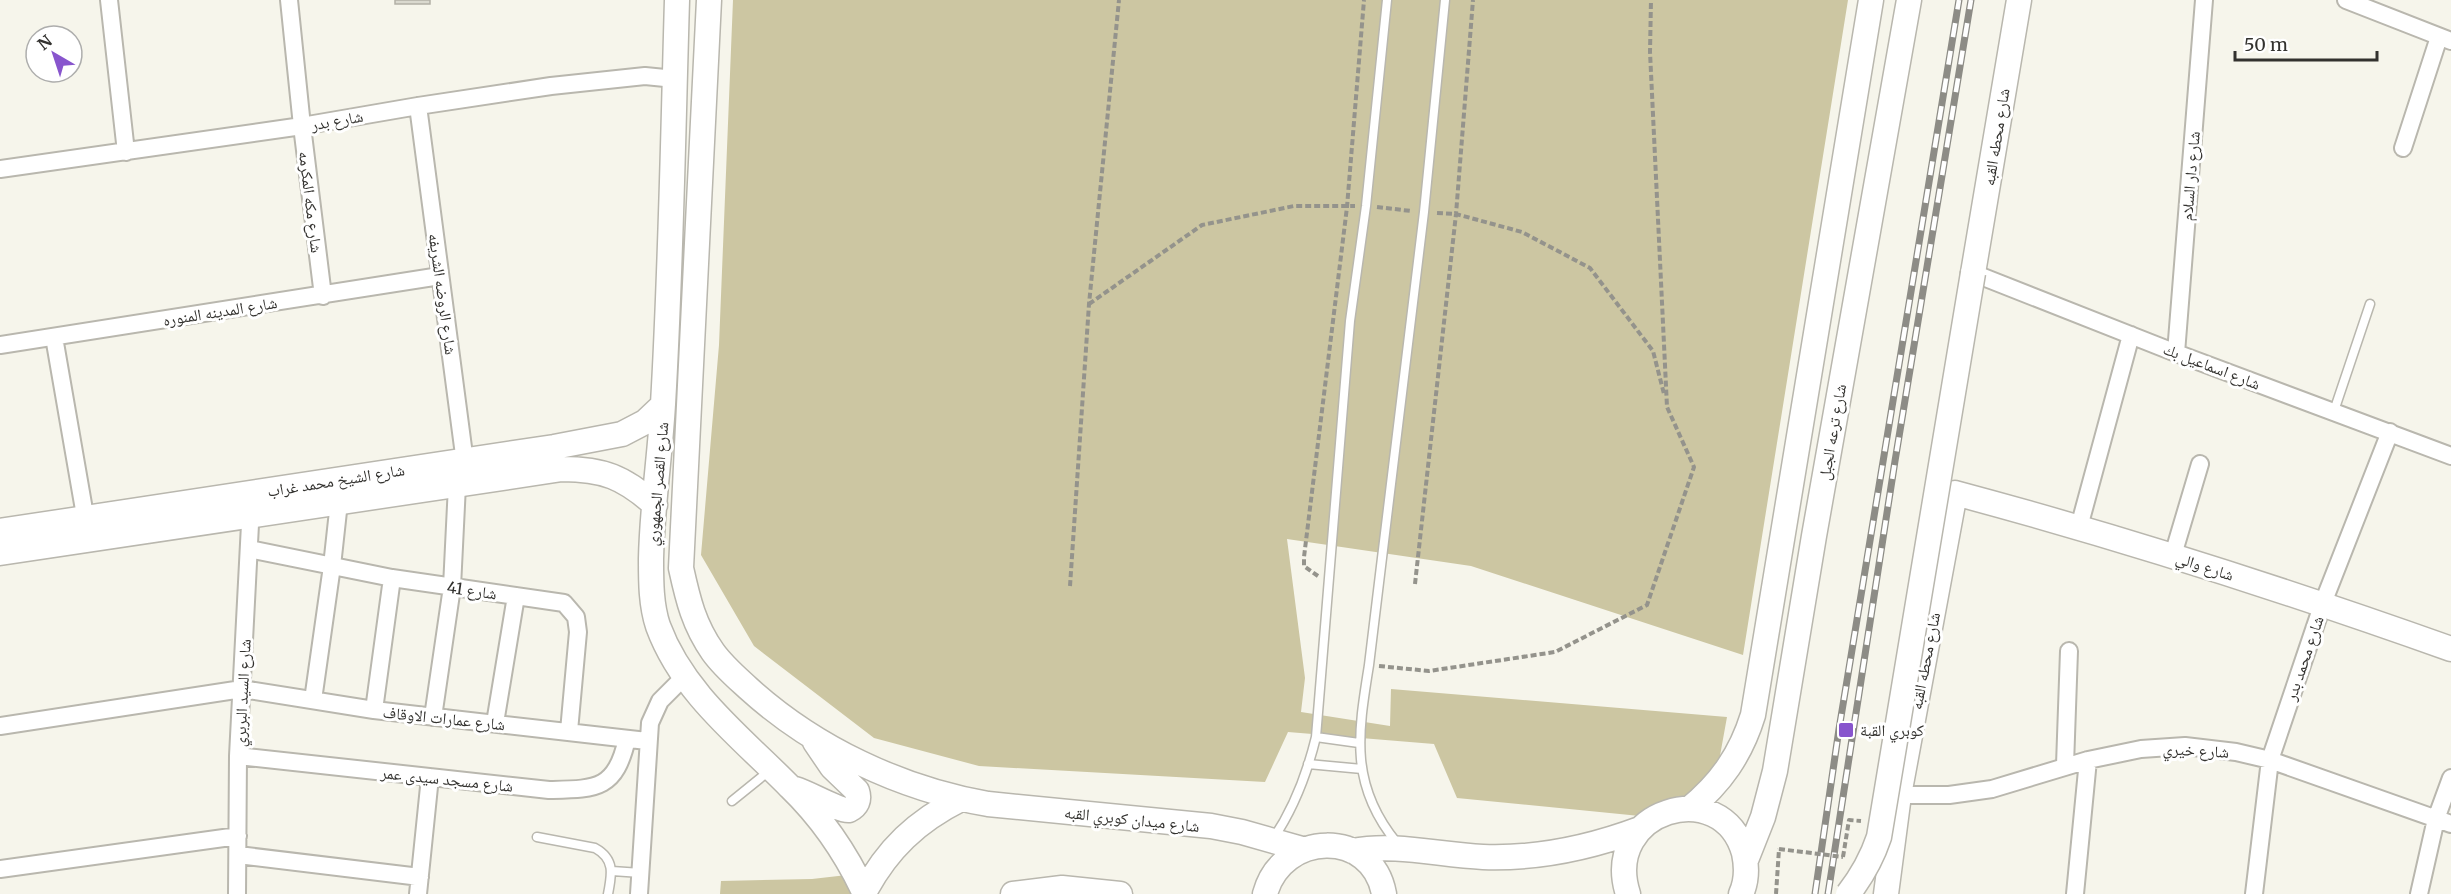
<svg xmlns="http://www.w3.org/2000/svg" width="2451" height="894" font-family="Merriweather,'Noto Naskh Arabic',serif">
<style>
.green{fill:#ccc6a2}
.building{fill:#dad9cf;stroke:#b2b0a7;stroke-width:1.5}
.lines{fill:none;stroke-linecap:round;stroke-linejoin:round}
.lane-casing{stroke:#b9b7ae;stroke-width:11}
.street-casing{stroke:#b9b7ae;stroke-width:20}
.secondary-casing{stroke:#b9b7ae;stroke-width:27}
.path{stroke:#94938c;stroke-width:4;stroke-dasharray:6 3;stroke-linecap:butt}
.lane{stroke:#fff;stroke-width:8}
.street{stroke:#fff;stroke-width:16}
.secondary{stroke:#fff;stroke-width:24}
.rail-casing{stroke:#8d8c86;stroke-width:7}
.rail{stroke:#fff;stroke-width:4.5;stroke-dasharray:14;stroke-linecap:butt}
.secondary-bridge-casing{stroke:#b9b7ae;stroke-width:27;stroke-linecap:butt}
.path-bridge{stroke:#94938c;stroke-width:4;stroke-dasharray:6 3;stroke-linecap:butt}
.secondary-bridge{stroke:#fff;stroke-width:24}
.poi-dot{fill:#8855cd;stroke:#fff;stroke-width:2}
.labels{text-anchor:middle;stroke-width:6;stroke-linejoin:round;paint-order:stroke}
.street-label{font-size:16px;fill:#33322f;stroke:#fff}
.poi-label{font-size:16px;fill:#33322f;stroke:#fff;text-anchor:start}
</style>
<rect width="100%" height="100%" fill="#f6f5eb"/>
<path class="green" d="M733,0h1115l-105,655 -272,-89 -184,-27 18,139 -4,34 89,14 1,-37 336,28 -13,72 -54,29 -203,-20 -23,-54 -146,-12 -23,50 -286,-16 -105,-28 -120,-92 -53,-91 18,-210z
M847,875l4,19h-131l1,-13 91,-2z"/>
<path class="building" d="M395,0h35v4h-35z"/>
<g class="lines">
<defs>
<path id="lane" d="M2334,411l36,-107
M1316,737l43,6
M1308,764l54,5
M732,801l37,-30
M537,837l58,11c20,11 17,26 13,46
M1273,839c21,-31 34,-65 43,-102l34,-416 16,-115 21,-206
M1397,843c-48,-58 -39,-110 -28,-178l55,-453 21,-212
M612,871l29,2"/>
<path id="street" d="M109,0l17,152
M289,0l13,126 21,170
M2346,0l105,41
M418,106l48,364
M2403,148l36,-111
M0,169l302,-43 116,-20 133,-20 94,-10 30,3
M1973,273l203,80 275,103
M54,337l33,190
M0,345l440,-69
M2176,353l28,-353
M2079,527l52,-192
M249,549l143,29 172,25 12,14 2,15 -9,99
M2173,555l27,-91
M313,700l19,-134 7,-64
M374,710l18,-132
M433,717l19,-130 5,-102
M495,723l21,-127
M0,726l242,-37 132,21 273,31
M238,756l311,34c48,-1 66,0 78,-51
M2065,765l4,-114
M1899,795h50l43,-6 96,-29 53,-11 44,-3 51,6 34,8 181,64
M238,855l182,22
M0,869l238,-33
M237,894l1,-138 13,-251
M418,894l12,-117
M639,894l11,-171 10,-22 24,-24
M2075,894l13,-134
M2254,894l16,-134 53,-157 67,-171
M2419,894l17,-75 15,-41"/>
<path id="secondary" d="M677,0c-4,135 -6,269 -14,404 -3,52 -11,103 -12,155 0,23 0,46 7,67 25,68 84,112 132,161 31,30 57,68 75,107
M709,0l-28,568c7,32 13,57 32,84 10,14 23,25 35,36 66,60 153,101 240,116l223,22 31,6 60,17
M1973,273l46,-273
M0,531l554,-84 68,-13 23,-12 18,-17
M0,553l562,-84c41,0 62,8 93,36
M795,789c14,4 44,22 54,21 8,-4 11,-10 8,-19l-25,-24 -17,-25
M1689,809c32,-26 52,-55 64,-94l118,-715
M1352,851c45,-8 86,4 131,6 55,2 106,-9 157,-28
M1746,860l17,-43 12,-46 39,-235 95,-536
M864,893c23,-44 53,-72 97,-94
M1013,894l49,-6 58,6
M1265,894c17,-63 107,-66 119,0
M1628,894c-27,-84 94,-120 116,-41 3,14 3,28 -3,41
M1886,894l13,-99 56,-302c168,45 333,98 496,156"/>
</defs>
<use href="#lane" class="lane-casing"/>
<use href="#street" class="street-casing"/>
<use href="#secondary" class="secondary-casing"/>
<path class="path" d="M1377,207l34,4
M1437,213l19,1 66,18 68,36 63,83 11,43
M1089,304l113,-79 92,-19h61
M1318,576l-14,-10v-9l43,-350 17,-207
M1415,584l41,-370 17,-214
M1070,586l19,-282 30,-304
M1379,666l50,5 126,-19 92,-47 47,-138 -27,-60 -17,-355 1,-52
M1843,857l6,-37 12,1
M1776,894l3,-45"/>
<use href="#lane" class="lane"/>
<use href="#street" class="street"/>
<use href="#secondary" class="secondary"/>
<defs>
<path id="rail" d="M1815,894l24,-165 120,-729
M1828,894l67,-433 76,-461"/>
</defs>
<use href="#rail" class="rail-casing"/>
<use href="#rail" class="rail"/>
<defs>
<path id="secondary-bridge" d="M1848,894c14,-18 24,-36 31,-57l94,-564"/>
</defs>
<use href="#secondary-bridge" class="secondary-bridge-casing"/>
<path class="path-bridge" d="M1779,849l64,8"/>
<use href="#secondary-bridge" class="secondary-bridge"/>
</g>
<rect class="poi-dot" x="1838" y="722" width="16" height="16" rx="3"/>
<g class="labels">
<g class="street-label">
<text transform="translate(337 120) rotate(-10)" y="6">شارع بدر</text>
<text transform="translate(1996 137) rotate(-81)" y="6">شارع محطه القبه</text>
<text transform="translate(2190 176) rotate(-85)" y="6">شارع دار السلام</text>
<text transform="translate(311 202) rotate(83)" y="6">شارع مكه المكرمه</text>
<text transform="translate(443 294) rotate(82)" y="6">شارع الروضه الشريفه</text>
<text transform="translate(220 311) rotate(-9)" y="6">شارع المدينه المنوره</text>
<text transform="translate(2212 366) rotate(21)" y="6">شارع اسماعيل بك</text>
<text transform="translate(1832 432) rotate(-80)" y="6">شارع ترعه الجبل</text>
<text transform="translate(336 480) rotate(-9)" y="6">شارع الشيخ محمد غراب</text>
<text transform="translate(657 484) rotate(-85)" y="6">شارع القصر الجمهوري</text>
<text transform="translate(2205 566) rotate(18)" y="6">شارع والي</text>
<text transform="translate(472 590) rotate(8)" y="6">شارع 41</text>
<text transform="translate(2304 658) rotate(-71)" y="6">شارع محمد بدر</text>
<text transform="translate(1925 661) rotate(-79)" y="6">شارع محطه القبه</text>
<text transform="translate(242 693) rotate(-87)" y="6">شارع السيد البربري</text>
<text transform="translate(444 718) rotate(6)" y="6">شارع عمارات الاوقاف</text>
<text transform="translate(2196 750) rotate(3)" y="6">شارع خيري</text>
<text transform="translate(447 779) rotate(6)" y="6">شارع مسجد سيدى عمر</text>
<text transform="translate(1132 819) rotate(6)" y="6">شارع ميدان كوبري القبه</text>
</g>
<g class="poi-label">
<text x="1860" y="736">كوبري القبة</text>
</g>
</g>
<g transform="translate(54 54) rotate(321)"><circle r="28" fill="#ffffff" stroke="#adadac" stroke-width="1.5"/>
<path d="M0-4.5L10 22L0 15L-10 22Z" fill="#8855cd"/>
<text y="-9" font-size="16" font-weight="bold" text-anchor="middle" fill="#33322f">N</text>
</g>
<path d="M2235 51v9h142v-9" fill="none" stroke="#33322f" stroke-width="3"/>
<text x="2244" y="51" font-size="18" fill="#33322f" stroke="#ffffff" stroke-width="4.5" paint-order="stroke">50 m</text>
</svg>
